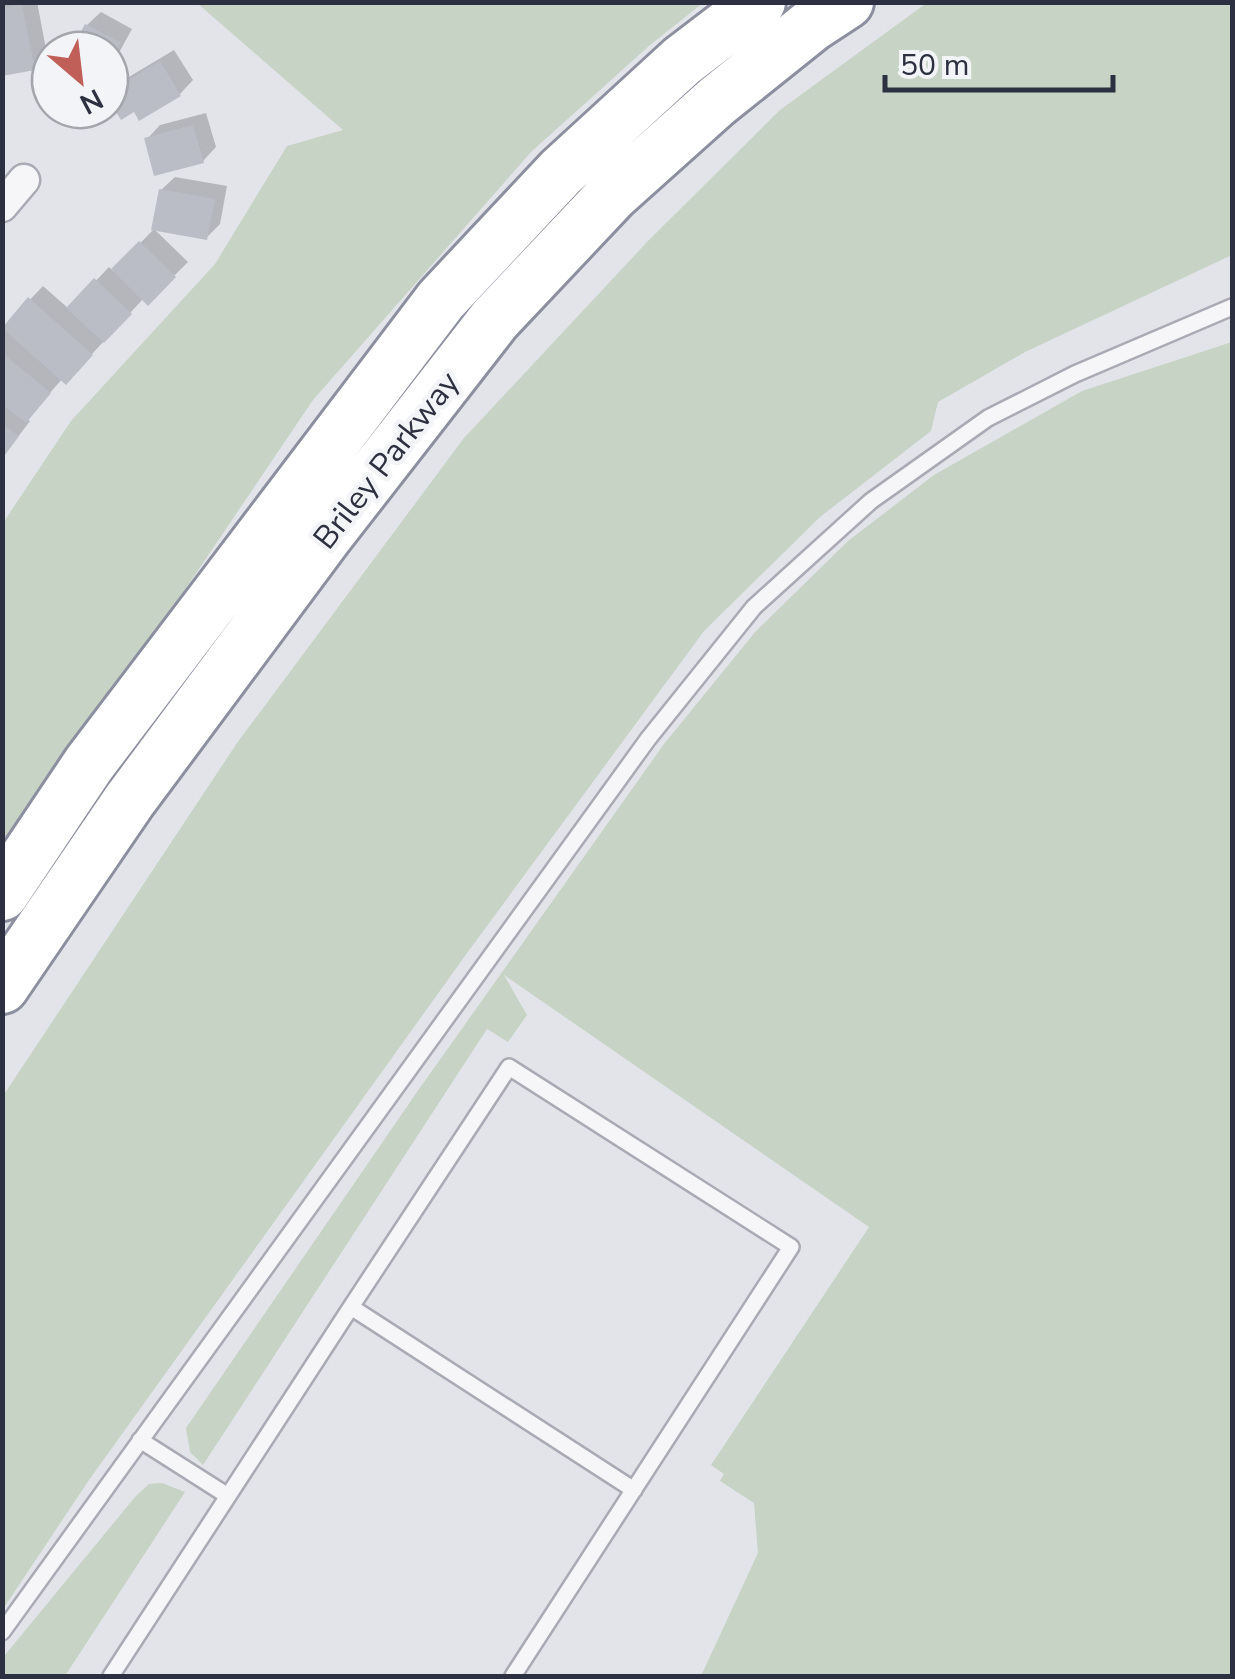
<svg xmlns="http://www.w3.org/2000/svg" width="1235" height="1679" font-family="'Nunito Sans',sans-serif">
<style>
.green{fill:#c6d3c5}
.shadow{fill:#0003}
.building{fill:#bbbdc6}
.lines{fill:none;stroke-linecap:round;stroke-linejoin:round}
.lane-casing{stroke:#a9aab4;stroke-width:20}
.street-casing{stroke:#a9aab4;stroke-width:35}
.highway-casing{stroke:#8c8f9f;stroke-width:58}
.lane{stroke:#f6f6f8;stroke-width:15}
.street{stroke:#f6f6f8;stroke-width:30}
.highway{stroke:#fff;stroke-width:52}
.labels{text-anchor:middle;stroke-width:9;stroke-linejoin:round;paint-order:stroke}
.street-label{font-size:32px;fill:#2d3040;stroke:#f3f4f7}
</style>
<rect width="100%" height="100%" fill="#e3e4ea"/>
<path class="green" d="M928,2l304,1v252l-207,97 -87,50 -7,29 -111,86 -116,114 -234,318 -381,531 -86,129v-513l234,-353 227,-305 184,-197 132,-131z
M197,3h506l-53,42 -119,107 -218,248 -310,459v-336l68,-102 144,-157 72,-118 56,-16z
M1232,342v1334h-531l57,-123 -4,-50 -34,-22 4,-7 -13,-9 158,-238 -365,-252 23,40 -19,27 -21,-13 -284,436 -13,-13 -4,-24 231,-336 247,-348 92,-113 92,-90 86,-66 148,-84z
M162,1483l23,9 -120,184h-62l2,-21 130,-158 14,-13z"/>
<path class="shadow" d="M2,2h35l10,52 -13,14 -32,5z
M101,12l31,17 -22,40v-19h-36l13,-25z
M174,50l19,30 -13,14 -40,24 -5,-9 -25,-12 12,-16z
M206,113l10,34 -13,14 -56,-22 13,-14z
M175,177l52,9 -7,38 -14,14 -45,-48z
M154,229l34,33 -40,40 -4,-4 -65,70 -16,10 -36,41 3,2 -28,37v-129l41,-43 26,23 40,-42 4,4z"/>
<path class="building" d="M22,4l13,66 -33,6v-68z
M85,24l36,19 -11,20v-13h-39z
M160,61l21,35 -42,25 -5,-9 -13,8 -11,-18v-11z
M193,125l11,38 -50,13 -10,-38z
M159,189l56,10 -8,41 -56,-10z
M139,241l37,36 -28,29 -37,-37z
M94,278l38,36 -28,29 -38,-35z
M28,297l65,58 -27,30 -64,-57z
M2,353l49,40 -25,30 -24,-19z
M2,424l17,12 -17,23z"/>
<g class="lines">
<defs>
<path id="lane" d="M351,1307l158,-240 282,180 -278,429
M140,1440l88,56
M2,1632l646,-893 106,-132 117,-106 117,-83 87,-44 157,-67
M111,1676l240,-369 283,183"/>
<path id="street" d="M2,206l22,-26"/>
<path id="highway" d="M2,894l87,-130 352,-464 120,-128 121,-111 77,-59
M2,987l127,-186 197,-265 169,-217 117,-124 105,-94 95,-76 35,-23"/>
</defs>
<use href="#lane" class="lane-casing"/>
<use href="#street" class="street-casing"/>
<use href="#highway" class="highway-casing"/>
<use href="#lane" class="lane"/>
<use href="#street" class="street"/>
<use href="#highway" class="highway"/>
</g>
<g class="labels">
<g class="street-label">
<text transform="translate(386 460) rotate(-52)" y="11">Briley Parkway</text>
</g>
</g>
<rect width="1235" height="1679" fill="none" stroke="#2d3040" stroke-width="10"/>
<g transform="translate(80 80) rotate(152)"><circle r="48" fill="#f3f4f7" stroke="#a4a6ae" stroke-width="2.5"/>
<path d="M0-8L18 38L0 25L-18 38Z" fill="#bf5f58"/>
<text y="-15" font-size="28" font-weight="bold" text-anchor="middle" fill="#2d3040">N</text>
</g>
<path d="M885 75v15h228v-15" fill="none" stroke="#2d3040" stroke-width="5"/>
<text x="900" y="75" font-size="30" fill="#2d3040" stroke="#f3f4f7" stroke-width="8" paint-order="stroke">50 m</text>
</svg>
